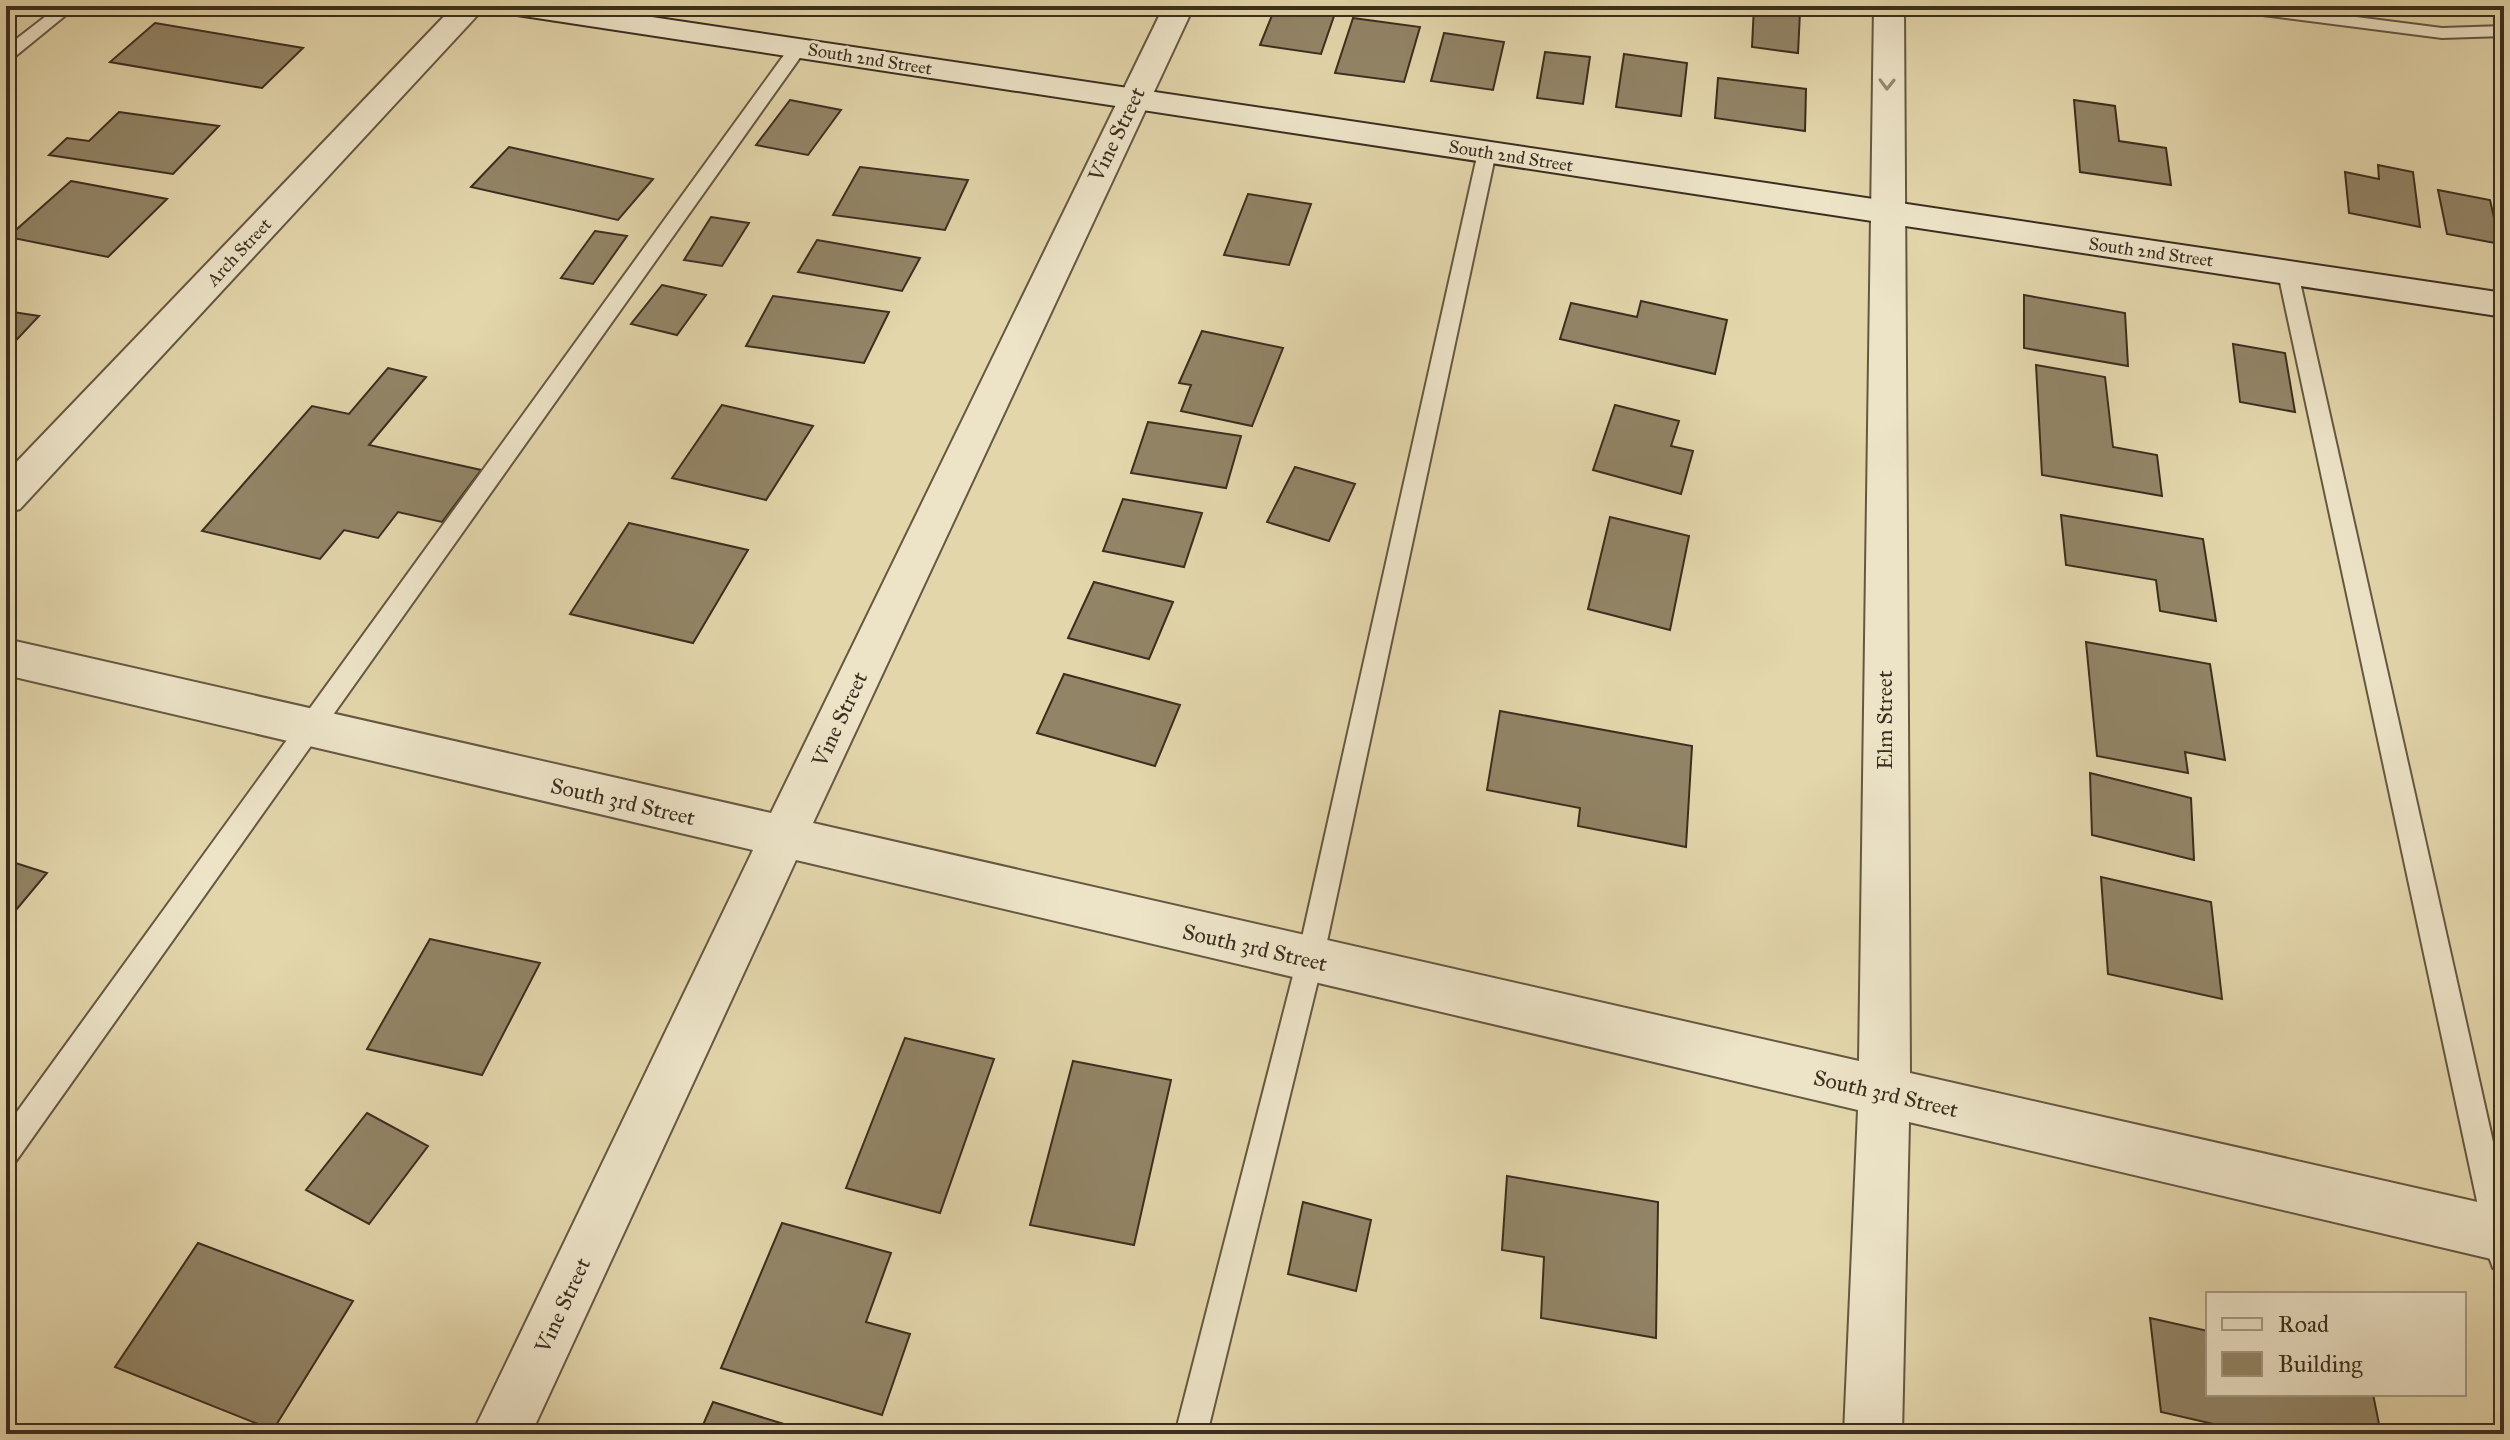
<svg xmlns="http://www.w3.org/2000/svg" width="2510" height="1440" font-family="'IM FELL Great Primer',serif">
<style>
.building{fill:#928567;stroke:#3b2e1e;stroke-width:2}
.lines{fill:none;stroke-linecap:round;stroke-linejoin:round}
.lane-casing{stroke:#655841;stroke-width:4}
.street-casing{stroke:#655841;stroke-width:4}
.secondary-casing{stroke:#3b2e1e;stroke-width:4}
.lane{fill:#ede4c8;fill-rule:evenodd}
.street{fill:#ede4c8;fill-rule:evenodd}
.secondary{fill:#ede4c8;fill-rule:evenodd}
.oneway{stroke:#948973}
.labels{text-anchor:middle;stroke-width:6;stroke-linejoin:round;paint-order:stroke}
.far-street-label{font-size:18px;fill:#3b2e1e;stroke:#ede4c8}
.street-label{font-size:22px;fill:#3b2e1e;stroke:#ede4c8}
</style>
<rect width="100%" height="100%" fill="#e3d6ab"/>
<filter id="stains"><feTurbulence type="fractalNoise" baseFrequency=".0025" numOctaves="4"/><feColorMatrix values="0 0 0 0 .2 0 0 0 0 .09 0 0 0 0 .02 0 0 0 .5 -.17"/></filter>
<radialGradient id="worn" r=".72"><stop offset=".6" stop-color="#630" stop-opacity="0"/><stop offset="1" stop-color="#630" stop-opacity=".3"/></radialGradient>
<path class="building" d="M1754,6l46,6 -2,41 -46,-6z
M1275,8l59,8 -13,38 -61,-9z
M1353,18l67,9 -16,55 -69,-9z
M155,23l148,25 -41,40 -152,-26z
M1444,33l60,9 -11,48 -62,-9z
M1545,52l45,5 -7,47 -46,-6z
M1624,54l63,9 -6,53 -65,-9z
M1718,78l88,11 -1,42 -90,-13z
M790,100l51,10 -33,45 -52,-10z
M2074,100l41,6 4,35 47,7 5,37 -91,-13z
M119,112l100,14 -46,48 -124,-19 18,-17 22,3z
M509,147l144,32 -35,41 -147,-33z
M2378,165l35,7 7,55 -71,-14 -4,-41 34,7z
M860,167l108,13 -23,50 -112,-15z
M71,181l96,18 -59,58 -100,-20z
M2438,190l52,10 10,44 -53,-10z
M1248,194l63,10 -22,61 -65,-10z
M711,217l38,6 -27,43 -38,-6z
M595,231l32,5 -34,48 -32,-6z
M817,240l103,18 -18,33 -104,-19z
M662,285l44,10 -29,40 -46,-11z
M2024,295l101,18 3,53 -104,-18z
M773,296l116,16 -25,51 -118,-17z
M1641,301l86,19 -12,54 -155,-35 11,-36 66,14z
M6,311l33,5 -33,35z
M1202,331l81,17 -31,78 -71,-15 10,-26 -12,-2z
M2233,344l52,9 10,59 -55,-10z
M2036,365l69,12 8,70 44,8 5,41 -120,-21z
M388,368l38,9 -57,68 112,25 -39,52 -44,-10 -20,26 -34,-8 -24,29 -118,-28 110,-125 37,8z
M722,405l91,21 -47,74 -94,-22z
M1615,405l64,16 -8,25 22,5 -12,43 -88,-24z
M1148,422l93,14 -15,52 -95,-15z
M1295,467l60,17 -26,57 -62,-19z
M1123,499l79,14 -18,54 -81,-16z
M2061,515l142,24 13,82 -56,-10 -4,-31 -90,-15z
M1610,517l79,19 -19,94 -82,-21z
M629,523l119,27 -55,93 -123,-29z
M1094,582l79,20 -24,57 -81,-21z
M2086,642l124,22 15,96 -40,-8 3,21 -91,-17z
M1064,674l116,31 -25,61 -118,-33z
M1500,711l192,35 -6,101 -108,-21 2,-18 -93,-18z
M2090,773l101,25 3,62 -102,-25z
M6,860l41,13 -41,49z
M2101,877l110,25 11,97 -114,-25z
M430,939l110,24 -58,112 -115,-26z
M905,1038l89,21 -54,154 -94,-25z
M1073,1061l98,19 -37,165 -104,-20z
M367,1113l61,33 -59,78 -63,-34z
M1507,1176l151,26 -2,136 -115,-20 3,-61 -42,-7z
M1303,1202l68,18 -15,71 -68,-17z
M782,1223l109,30 -25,69 44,12 -28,81 -161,-47z
M198,1243l155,58 -80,129 -158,-63z
M2150,1318l58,13v63h165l8,40h-124l-96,-22z
M713,1402l74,23 -3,9h-85z
M121,1425l35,9h-40z"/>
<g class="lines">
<defs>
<path id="lane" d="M59,6h18l-65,53 -6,1v-13z
M2223,6h47l172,22 62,-2v10l-62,2 -211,-27z
M798,43l8,5 -2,4 -788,1109 -10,4v-38l786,-1083z
M1487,146l9,6 -173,808 -116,474h-32l122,-474 181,-808z
M2288,266l10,7 206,918v81l-11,-4 -4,-11 -211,-984z"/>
<path id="street" d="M454,6h32l-466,503 -14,4v-40z
M1164,6h30l-381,817 1046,238 15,-1055h30l6,1067 594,135v54l-595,-140 -7,312h-58l14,-324 -1062,-250 -265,574h-59l281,-584 -747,-175v-36l765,174z"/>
<path id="secondary" d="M502,6h76l1926,287v24l-1987,-302 -11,-3z"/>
</defs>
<use href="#lane" class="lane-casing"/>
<use href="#street" class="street-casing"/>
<use href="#secondary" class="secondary-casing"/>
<use href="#lane" class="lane"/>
<use href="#street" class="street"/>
<use href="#secondary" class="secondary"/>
</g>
<defs><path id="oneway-chevron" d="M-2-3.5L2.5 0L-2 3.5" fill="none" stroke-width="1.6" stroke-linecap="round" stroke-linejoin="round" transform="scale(2)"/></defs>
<use class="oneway" href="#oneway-chevron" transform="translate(1887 84) rotate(91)"/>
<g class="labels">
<g class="far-street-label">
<text transform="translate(870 59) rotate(9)" y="6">South 2nd Street</text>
<text transform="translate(1511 156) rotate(9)" y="6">South 2nd Street</text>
<text transform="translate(239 252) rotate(-47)" y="6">Arch Street</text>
<text transform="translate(2151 252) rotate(8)" y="6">South 2nd Street</text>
</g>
<g class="street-label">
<text transform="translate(1116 134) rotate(-64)" y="8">Vine Street</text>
<text transform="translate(839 719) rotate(-65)" y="8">Vine Street</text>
<text transform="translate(1884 720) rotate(-90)" y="8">Elm Street</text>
<text transform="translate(623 801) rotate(13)" y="8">South 3rd Street</text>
<text transform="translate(1255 947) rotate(13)" y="8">South 3rd Street</text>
<text transform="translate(1886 1093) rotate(13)" y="8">South 3rd Street</text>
<text transform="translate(562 1305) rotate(-65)" y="8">Vine Street</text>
</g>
</g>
<rect width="2510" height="1440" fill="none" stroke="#e3d6ab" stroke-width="32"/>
<rect x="8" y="8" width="2494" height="1424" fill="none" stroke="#3b2e1e" stroke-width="4"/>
<rect x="16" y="16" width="2478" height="1408" fill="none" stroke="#3b2e1e" stroke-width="2"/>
<rect x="2206" y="1292" width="260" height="104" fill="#ede4c8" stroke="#a69b84" stroke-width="2"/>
<rect x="2222" y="1318" width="40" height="12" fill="#ede4c8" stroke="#a69b84" stroke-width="2"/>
<text x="2278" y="1332" font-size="24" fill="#3b2e1e">Road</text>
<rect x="2222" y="1352" width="40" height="24" fill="#928567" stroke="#a69b84" stroke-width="2"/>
<text x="2278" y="1372" font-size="24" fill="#3b2e1e">Building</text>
<rect width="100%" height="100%" filter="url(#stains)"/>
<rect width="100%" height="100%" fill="url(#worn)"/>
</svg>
